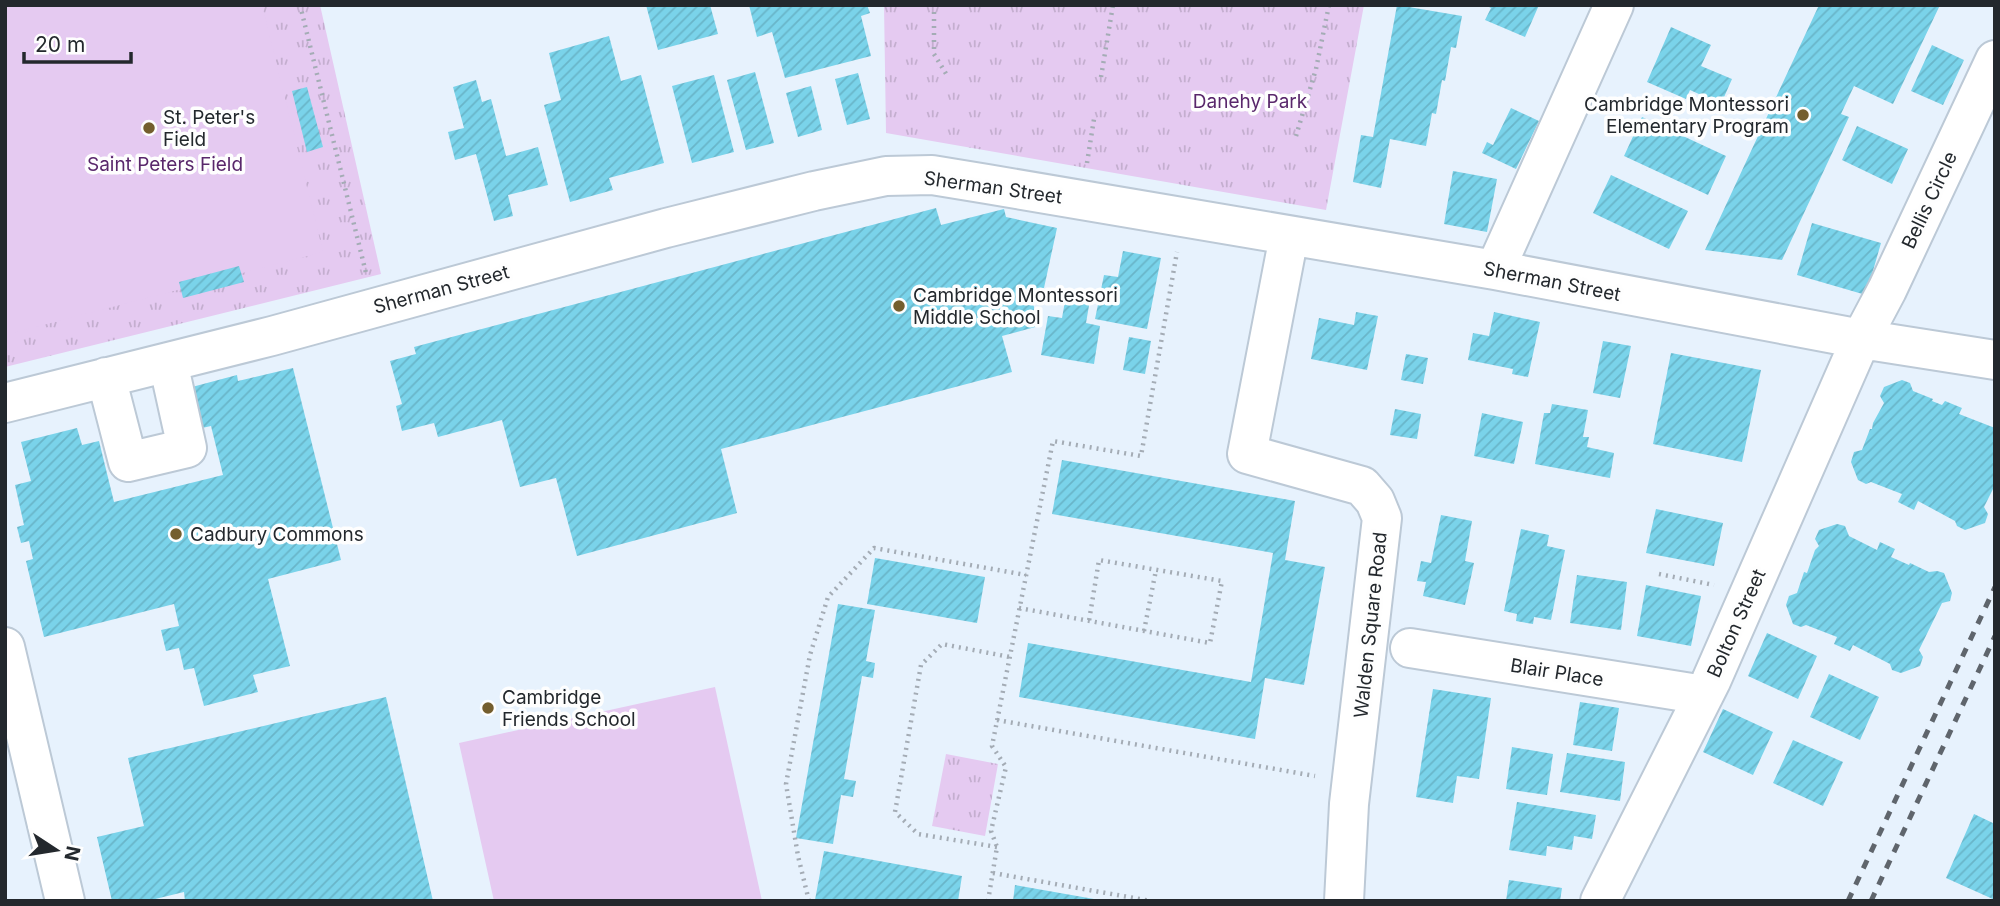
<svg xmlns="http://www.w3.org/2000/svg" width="2000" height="906" font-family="Inter,sans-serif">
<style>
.park{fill:url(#park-tufts)}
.pitch{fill:#e5caf1}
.building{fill:url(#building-hatch)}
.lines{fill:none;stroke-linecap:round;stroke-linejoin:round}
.minor-casing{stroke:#bcc9d6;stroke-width:42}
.path{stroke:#a4acb5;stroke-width:4.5;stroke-dasharray:2 5;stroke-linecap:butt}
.minor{stroke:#fff;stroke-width:38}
.rail{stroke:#5f656c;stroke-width:5;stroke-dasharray:9 9;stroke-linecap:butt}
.poi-dot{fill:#745e2e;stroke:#fefefe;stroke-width:2.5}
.labels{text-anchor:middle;stroke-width:7;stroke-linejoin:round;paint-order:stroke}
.park-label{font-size:19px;fill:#59276b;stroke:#fefefe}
.poi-label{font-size:19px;fill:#23282d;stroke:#fefefe;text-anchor:start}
.street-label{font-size:19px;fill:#23282d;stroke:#fefefe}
</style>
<defs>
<pattern id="park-tufts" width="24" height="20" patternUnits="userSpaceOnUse" patternTransform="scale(1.75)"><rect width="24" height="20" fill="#e5caf1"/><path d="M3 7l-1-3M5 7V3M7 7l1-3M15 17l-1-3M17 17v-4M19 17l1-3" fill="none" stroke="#c4aecf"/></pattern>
<pattern id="building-hatch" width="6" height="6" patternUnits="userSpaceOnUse" patternTransform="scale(1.75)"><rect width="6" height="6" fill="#7ad3ea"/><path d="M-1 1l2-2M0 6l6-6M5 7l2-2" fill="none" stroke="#69b5c9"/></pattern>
</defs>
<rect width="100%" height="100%" fill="#e7f2fd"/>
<path class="park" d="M5,5h315l61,269 -376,93z
M884,5h480l-38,205 -440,-77z
M946,754l52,10 -13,72 -53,-10z"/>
<path class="pitch" d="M5,5h257l61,247 -318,83z
M715,687l47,214h-268l-35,-158z"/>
<path class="building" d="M646,5h64l8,29 -60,16z
M749,5h118l3,8 -9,3 10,40 -86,22 -13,-46 -15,5z
M1397,5l65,11 -6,32 -5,-1 -6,34 -3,-1 -6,34 -4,-1 -6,33 -36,-7 -9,49 -28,-6 8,-47 12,2z
M1485,5h54l-14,32 -40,-17 6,-12z
M1819,5h121l-47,99 -39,-18 -13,28 8,3 -67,143 -77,-10z
M1671,27l40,18 -10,21 31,13 -11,25 -31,-14 -4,9 -39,-17z
M609,36l12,45 20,-6 23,88 -55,15 4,12 -43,12 -26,-97 17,-5 -12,-47z
M1932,45l32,15 -21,45 -32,-14z
M755,72l19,71 -28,7 -19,-70z
M858,73l12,46 -23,6 -12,-46z
M714,75l20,77 -42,11 -20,-77z
M476,80l6,22 9,-3 15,57 32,-9 10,38 -40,10 5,21 -19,5 -18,-67 -21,6 -7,-28 16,-4 -11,-41z
M811,86l11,44 -24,7 -12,-44z
M307,87l16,60 -16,5 -15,-61z
M1511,108l28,13 -23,48 -34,-16 5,-11 6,3z
M1642,117l84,39 -18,39 -84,-39z
M1857,126l51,23 -16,35 -50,-24z
M1453,171l44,8 -10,53 -43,-8z
M1611,175l77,36 -19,38 -76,-36z
M936,208l5,17 63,-16 2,8 51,11 -13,60 -14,4 9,34 -37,10 10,36 -291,77 16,64 -160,43 -21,-78 -36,9 -18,-67 -64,17 -4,-14 -32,8 -6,-25 6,-2 -12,-43 26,-7 -2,-7z
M1812,223l69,20 -15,52 -69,-20z
M1123,251l38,7 -14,71 -52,-10 9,-44 14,2z
M239,266l5,16 -61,16 -4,-16z
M1067,290l24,4 -5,29 14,3 -6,38 -53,-9 7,-39 14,2z
M1356,312l22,4 -11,54 -56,-11 8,-41 35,7z
M1494,312l46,10 -12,55 -16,-3 1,-5 -45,-9 5,-27 16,3z
M1129,337l22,4 -6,33 -22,-4z
M1603,341l28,5 -11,52 -27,-5z
M1671,353l90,17 -19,92 -89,-18z
M1406,354l22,4 -5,26 -22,-4z
M293,368l48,192 -73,19 22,87 -37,9 5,17 -54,14 -10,-38 -10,2 -5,-22 -13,3 -5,-21 18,-4 -5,-22 -130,33 -18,-76 7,-2 -4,-18 -8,2 -4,-16 7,-2 -9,-40 16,-4 -10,-39 56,-14 5,17 17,-4 15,61 109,-27 -12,-49 -9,2 -10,-41 45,-12 1,6z
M1902,380l8,3 3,8 20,8 -1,2 10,4 3,-4 17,7 -3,6 36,14v57l-11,22 4,7 -3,9 -20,7 -8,-4 -2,-5 -37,-20 -4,9 -16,-8 4,-8 -31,-12 -5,2 -8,-4 -7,-18 3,-10 8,-2 8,-21h2l1,-6 11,-20 -4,-7 4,-9z
M1552,404l36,6 -5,27h6l-2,10 27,6 -4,25 -75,-14 9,-51h6z
M1395,409l26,5 -4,25 -27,-4z
M1482,413l41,9 -9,42 -40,-8z
M1062,460l233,41 -10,59 40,7 -21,118 -39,-7 -10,61 -236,-42 9,-54 223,39 22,-129 -221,-39z
M1656,509l67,14 -9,43 -68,-13z
M1441,515l31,6 -7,40 9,2 -9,42 -42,-9 3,-14 -9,-1 4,-20 10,2z
M1837,524l8,2 4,10 28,14 3,-8 15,7 -4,8 18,8 1,-2 19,9 8,-1 7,2 8,20 -2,8 -8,2 -23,47 4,7 -3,9 -19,7 -9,-3 -2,-6 -37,-19 -3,6 -16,-7 3,-7 -31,-12 -5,2 -8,-3 -7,-19 3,-9 8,-3 7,-21 3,1 8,-23 4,-4 -4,-7 4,-9z
M1521,529l28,6 -2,11 18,4 -14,70 -17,-3 -1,7 -17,-3 1,-7 -13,-3z
M875,558l110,19 -8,46 -110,-19z
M1577,575l50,7 -6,48 -51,-7z
M1646,585l55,11 -10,50 -54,-10z
M838,604l37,6 -9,51 9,2 -2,15 -11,-2 -18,103 12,2 -3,16 -12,-2 -8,49 -37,-6z
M1767,633l50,23 -19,43 -50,-23z
M1829,674l50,23 -19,43 -50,-23z
M1433,689l58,9 -12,81 -22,-3 -4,27 -37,-6z
M386,697l47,204h-248l-1,-9 -37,9h-35l-15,-64 47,-11 -16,-68z
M1580,702l39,6 -7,43 -39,-6z
M1723,709l50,23 -20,43 -50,-23z
M1793,740l50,22 -20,44 -50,-23z
M1512,747l41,7 -6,41 -41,-6z
M1567,753l58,9 -5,39 -60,-9z
M1517,802l79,13 -4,24 -18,-3 -2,14 -25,-4 -1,10 -37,-6z
M1974,814l21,10v76l-49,-22z
M824,851l138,25 -4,25 -143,-1z
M1509,880l53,8 -2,13h-54z
M1015,885l79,14v2h-81z"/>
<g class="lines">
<defs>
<path id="minor" d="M1289,236l-42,218 115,32 13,15 7,17 -33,286 -5,97
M1495,270l119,-265
M106,377l22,85 59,-14 -19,-86
M5,403l267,-67 394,-108 148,-37 72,-15 46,-1 55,9 508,86 366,69 134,21
M5,647l60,254
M1410,648l294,47
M1600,901l111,-220 150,-342 26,-49 108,-230"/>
</defs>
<use href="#minor" class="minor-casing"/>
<path class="path" d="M300,5l66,268
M934,5v49l14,23
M1101,77l12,-72
M1296,136l20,-67 13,-64
M1087,163l7,-44
M1659,574l55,11
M1019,608l191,35 12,-62 -123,-21 -10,61
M1144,631l12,-61
M997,720l318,56
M997,847l-79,-13 -23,-22 26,-147 21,-21 68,13
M993,873l158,28
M809,901l-11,-45 -12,-72 24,-129 18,-58 46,-49 152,27
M988,901l9,-54 -6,-16 15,-64 -14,-21 61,-305 88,15 36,-204"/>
<use href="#minor" class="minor"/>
<path class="rail" d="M1848,901l147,-314
M1871,901l124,-265"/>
</g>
<g class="poi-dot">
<circle cx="1803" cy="115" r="7"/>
<circle cx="149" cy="128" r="7"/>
<circle cx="899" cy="306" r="7"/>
<circle cx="176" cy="534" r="7"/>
<circle cx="488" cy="708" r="7"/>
</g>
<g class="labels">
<g class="park-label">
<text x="1250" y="108">Danehy Park</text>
<text x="165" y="171">Saint Peters Field</text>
</g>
<g class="poi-label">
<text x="1789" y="111" text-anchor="end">Cambridge Montessori<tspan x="1789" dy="22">Elementary Program</tspan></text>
<text x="163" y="124">St. Peter's<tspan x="163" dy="22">Field</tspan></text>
<text x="913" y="302">Cambridge Montessori<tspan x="913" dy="22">Middle School</tspan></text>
<text x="190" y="541">Cadbury Commons</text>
<text x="502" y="704">Cambridge<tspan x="502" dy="22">Friends School</tspan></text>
</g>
<g class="street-label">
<text transform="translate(993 187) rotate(8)" y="7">Sherman Street</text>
<text transform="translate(1929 200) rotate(-65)" y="7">Bellis Circle</text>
<text transform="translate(1552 281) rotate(11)" y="7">Sherman Street</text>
<text transform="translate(441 289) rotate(-15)" y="7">Sherman Street</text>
<text transform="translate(1736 623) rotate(-66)" y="7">Bolton Street</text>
<text transform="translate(1370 625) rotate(-84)" y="7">Walden Square Road</text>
<text transform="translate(1557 672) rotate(9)" y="7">Blair Place</text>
</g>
</g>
<rect width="2000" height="906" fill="none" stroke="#23282d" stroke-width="14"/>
<g transform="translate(56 850) rotate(102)" stroke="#fefefe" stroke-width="5" paint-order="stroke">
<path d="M0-5L12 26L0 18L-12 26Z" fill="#23282d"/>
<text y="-10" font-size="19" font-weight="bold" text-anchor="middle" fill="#23282d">N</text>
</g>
<path d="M24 52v10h107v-10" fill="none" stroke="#23282d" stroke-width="3.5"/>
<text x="35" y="52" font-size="21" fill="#23282d" stroke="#fefefe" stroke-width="5" paint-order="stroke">20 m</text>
</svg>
